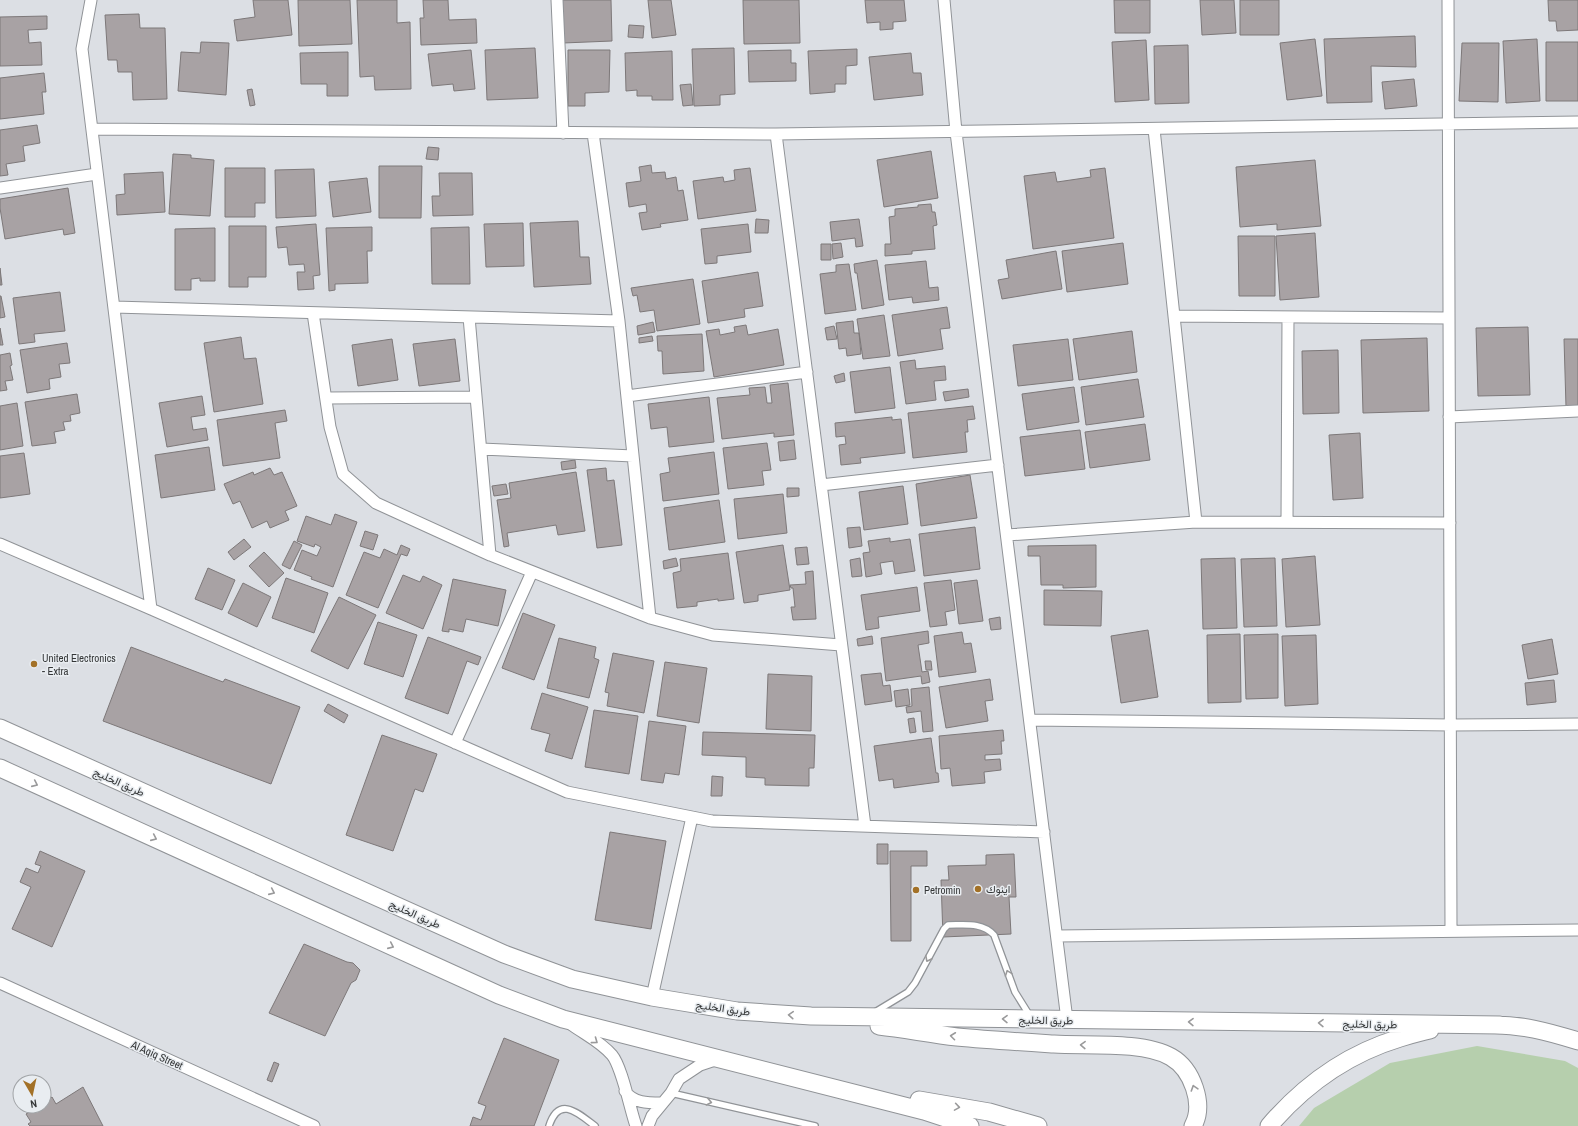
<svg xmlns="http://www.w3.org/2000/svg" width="1578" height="1126" font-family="'Archivo Narrow',Vazirmatn,sans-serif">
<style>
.green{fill:#b6cfad}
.building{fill:#a8a2a4;stroke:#7d7879}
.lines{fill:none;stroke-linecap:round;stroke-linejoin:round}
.lane-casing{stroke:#909397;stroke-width:8}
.street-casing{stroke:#909397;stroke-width:13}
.primary-casing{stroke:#909397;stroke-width:19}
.lane{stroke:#fff;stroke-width:5.5}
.street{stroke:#fff;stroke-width:11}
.primary{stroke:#fff;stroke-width:17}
.oneway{stroke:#9a9a9b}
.poi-dot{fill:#a37127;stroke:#e9edf1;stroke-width:1.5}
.labels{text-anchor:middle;stroke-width:3;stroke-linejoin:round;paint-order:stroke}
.poi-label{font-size:11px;fill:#343637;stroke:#e9edf1;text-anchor:start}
.street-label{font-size:11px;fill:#343637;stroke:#e9edf1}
</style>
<rect width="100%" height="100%" fill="#dcdfe4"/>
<path class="green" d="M1477,1046l88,15 13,7v58h-279l15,-18 76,-45z"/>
<path class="building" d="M253,0h35l4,35 -55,6 -3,-21 21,-3z
M298,0h52l2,44 -53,2z
M357,0h40v23l13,-1 1,67 -36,1 -1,-14 -14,1z
M423,0h25l1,20 27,-1 1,24 -56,2 -1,-27h4z
M561,0h50l1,41 -49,2z
M648,0h23l5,35 -24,3z
M743,0h56l1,43 -56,1z
M865,0h39l2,21 -13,1v7l-13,1v-8l-13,1z
M1114,0h36v33h-35z
M1200,0h34l2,33 -34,2z
M1240,0h39v35h-39z
M1548,0h30v30l-21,1 -1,-10h-7z
M139,14l1,14h25l2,71 -34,1 -1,-28h-14l-1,-12h-9l-3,-45z
M47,16v13l-19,1 1,13 12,-1 1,23 -42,1v-49z
M629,25l15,1 -1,12 -15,-1z
M1415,36l1,31 -45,-1 1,36 -45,1 -3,-64z
M1315,39l7,57 -35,4 -7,-57z
M1537,39l3,62 -34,2 -3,-62z
M1146,40l3,60 -34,2 -3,-60z
M201,42l28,1 -3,52 -48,-4 3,-39 19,1z
M1546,42h32v59h-32z
M1462,43h37l-1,59 -39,-1z
M1188,45l1,58 -34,1 -1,-58z
M535,48l3,50 -51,2 -2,-50z
M734,48l1,46 -15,1v10l-26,1 -2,-57z
M857,49v16l-11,1v18h-11v8l-25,2 -2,-43z
M471,50l4,39 -21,2 -1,-7 -21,2 -4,-32z
M568,50h42l-1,42 -24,1v13h-17z
M791,50v13h5v18l-47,1 -1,-31z
M672,51l1,49h-21v-4h-15v-6l-11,1 -1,-38z
M348,52v44h-21v-12h-26l-1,-31z
M911,53l2,20h8l2,22 -49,5 -5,-43z
M44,73l2,19h-4l2,22 -44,5v-41z
M1414,79l3,27 -32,3 -3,-27z
M691,84l2,21 -10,1 -3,-21z
M252,89l3,16 -5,1 -3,-16z
M37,125l3,18 -17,3 2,15 -19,3 2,11 -8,1v-46z
M428,147l11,1 -1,12 -12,-1z
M931,151l7,47 -54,9 -7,-47z
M173,154l18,1v3l23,2 -4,56 -41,-2z
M1315,160l6,66 -44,4v-6l-37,3 -4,-60z
M651,165l1,8 13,-1 1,7 10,-2 2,14 5,-1 5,30 -28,4 1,3 -19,3 -3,-17 8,-1 -1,-8 -17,3 -3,-24 15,-2 -2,-14z
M379,166h43l-1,52h-42z
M225,168h40v35h-10v14h-30z
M750,168l6,43 -58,8 -5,-38 30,-4 1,5 11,-2 -1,-10z
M1105,168l9,70 -81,11 -9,-73 31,-4 2,10 34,-5 -1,-7z
M314,169l2,47 -40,2 -1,-48z
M163,172l2,40 -48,3 -1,-20 9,-1 -1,-20z
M439,173h33l1,42 -40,1 -1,-20h8z
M367,178l4,34 -38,5 -4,-35z
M68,188l7,45 -11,2 -1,-6 -58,10 -5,-31v-9z
M931,204l1,8h3l2,13 -4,1 2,23 -23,2v3l-27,2v-12h6l-2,-27 6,-1v-7l23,-2v-2z
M756,219l13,1 -1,13h-13z
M859,219l4,27 -7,1 -1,-9 -23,3 -2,-19z
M578,221l2,36h9l2,27 -57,3 -4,-64z
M523,223l1,43 -38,1 -2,-43z
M316,224l4,51 -7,1 1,13 -16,1 -1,-18h8l-1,-8 -15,1 -2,-18 -9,1 -2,-21z
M748,224l3,28 -34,4v7l-12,1 -4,-35z
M229,226h37v51h-18v10h-19z
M372,227v24h-5l1,32 -33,1v6l-6,1 -3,-63z
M469,227l1,57h-38l-1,-56z
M215,228v53h-15v-3l-9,1v11h-16v-61z
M1315,233l4,64 -39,3 -4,-64z
M1238,236h37v60h-36z
M841,243l2,14 -10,2 -1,-15z
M1123,243l5,41 -61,8 -5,-41z
M821,244h10v16h-10z
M1056,251l6,38 -60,10 -4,-19 11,-2 -3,-18z
M877,260l7,45 -22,4 -5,-36h-2l-1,-9z
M926,261l3,27 9,-1 1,13 -26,3 -1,-6 -23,3 -4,-35z
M849,264l7,46 -31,4 -5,-40 16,-2v-7z
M0,268l2,17h-2z
M758,272l5,34 -19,3 1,8 -37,6 -6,-42z
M693,279l7,45 -43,7 -3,-21 -14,2 -3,-17 -4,1 -2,-8z
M60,292l5,39 -31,3 1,8 -16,2 -6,-46z
M0,296h1l4,21 -5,1z
M947,307l3,21 -10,1 3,20 -45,7 -6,-41z
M884,315l6,41 -27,3 -6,-40z
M853,321l1,12h5l2,21 -14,2 -1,-8 -7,1 -3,-26z
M653,322l2,10 -17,3 -1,-9z
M746,325l2,10 30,-6 6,36 -70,12 -8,-46 13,-2 1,6 15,-3 -1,-5z
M834,326l3,13 -10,1 -2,-12z
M1528,327l2,68 -52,1 -2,-68z
M0,328l3,17h-3z
M1132,331l5,41 -58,8 -6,-41z
M702,334l2,37 -41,3 -1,-23h-4l-1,-15z
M652,336l1,5 -14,2v-5z
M241,337l3,22 12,-1 7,46 -49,8 -10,-69z
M1427,338l2,73 -66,2 -2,-73z
M392,339l6,41 -40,6 -6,-41z
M455,339l5,42 -41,5 -6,-42z
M1068,339l5,41 -55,6 -5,-41z
M1564,339h14v68h-12z
M67,343l3,20 -11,1 2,13 -12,2 1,10 -23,4 -7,-43z
M1338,350l1,63 -36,1 -1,-63z
M10,353l2,12 -2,1 3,14 -8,1 2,9 -7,1v-36z
M915,360l1,9 29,-3 1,14 -12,1 2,19 -30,4 -6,-42z
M890,367l5,41 -40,5 -5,-41z
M844,373l1,8 -9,2 -2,-7z
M1138,379l6,38 -58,8 -5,-38z
M788,383l6,52 -20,2v-4l-52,6 -5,-41 33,-3 -1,-7 16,-1 2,16h5l-2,-18z
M1074,387l5,35 -52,8 -5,-36z
M968,389l1,8 -24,4 -2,-9z
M77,394l3,19 -10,2 1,6 -8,1 2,8 -11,2 2,11 -24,3 -7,-44z
M202,396l3,19 -14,2 2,13 13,-2 2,12 -41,7 -8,-44z
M709,397l5,45 -45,5 -2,-20 -16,2 -3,-25z
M17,403l6,43 -23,4v-44z
M973,406l2,13 -8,1 1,12h-3l2,20 -54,6 -5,-45z
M285,410l2,11 -12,2 5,35 -57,8 -6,-46z
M892,417v3l9,-1 4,34 -45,5 1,5 -20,2 -2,-20 7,-1 -1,-8 -9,1 -1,-14z
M1145,424l5,36 -60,8 -5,-36z
M1080,430l5,39 -60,7 -5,-39z
M1360,433l3,65 -30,2 -4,-65z
M794,440l2,19 -16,2 -2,-19z
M767,443l4,27 -9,1 2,14 -36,4 -5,-41z
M209,447l6,43 -54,8 -6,-43z
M714,452l5,42 -56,7 -3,-27 10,-2 -2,-14z
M24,453l6,41 -30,4v-42z
M575,460l1,8 -14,2 -1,-8z
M270,468l4,7 8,-3 15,34 -12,5 4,9 -19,8 -3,-7 -15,7 -12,-27 -7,3 -9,-20 29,-12 1,3z
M606,468l1,13 7,-1 8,65 -25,3 -10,-78z
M576,472l9,59 -27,4 -2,-10 -49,8 2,13 -5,1 -7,-47 14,-2 -2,-15z
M970,475l7,43 -56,8 -5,-42z
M506,484l2,10 -14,2 -2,-10z
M903,486l5,38 -44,6 -5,-38z
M787,488h12v8l-12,1z
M783,494l4,39 -49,6 -4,-40z
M719,500l6,42 -56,8 -5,-42z
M335,514l22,8 -24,65 -22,-8 1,-2 -18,-7 8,-20 15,6 4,-9 -6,-3 -1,3 -17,-6 9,-25 25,9z
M860,527l2,19 -13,2 -2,-20z
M975,527l5,42 -56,7 -5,-42z
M365,531l13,4 -5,15 -13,-4z
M890,538v4l20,-3 5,32 -20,3 -2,-13 -13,2 2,11 -16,3 -3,-24 7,-1 -2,-11z
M244,539l7,8 -17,13 -6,-8z
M294,541l8,4 -12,24 -8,-4z
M401,545l9,4 -3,7 -6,-2 -23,54 -32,-13 18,-43 16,6 4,-9 13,6z
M783,545l7,45 -32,5v6l-14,2 -8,-51z
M1096,545v42l-33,1v-3h-22l-1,-29h-12v-10z
M807,547l2,17 -12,1 -2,-17z
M264,552l20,21 -15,14 -20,-21z
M728,553l6,46 -16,2v-2l-21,3v4l-20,2 -4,-35 8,-2 -1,-12z
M1315,556l5,69 -34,2 -4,-68z
M676,558l2,8 -14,3 -1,-8z
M860,558l2,18 -10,1 -2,-17z
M1235,558l2,70 -34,1 -2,-70z
M1275,558l2,68 -33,1 -3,-68z
M208,568l27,12 -13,30 -27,-11z
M813,571l3,48 -23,1 -2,-13h4l-2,-19h-2l-1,-3 16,-1 -1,-12z
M403,575l17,7 3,-6 19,9 -19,44 -37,-16z
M286,578l42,15 -14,40 -42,-15z
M453,579l53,11 -8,36 -32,-7 -3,13 -14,-3v3l-7,-1z
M951,580l4,30 -10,2 2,13 -17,2 -6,-44z
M977,580l6,41 -24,3 -5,-41z
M243,583l28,14 -14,30 -29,-14z
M917,587l3,24 -42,6 1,11 -13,2 -5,-35z
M1044,590l58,1 -1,35 -57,-1z
M339,597l37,18 -28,54 -37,-18z
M523,613l32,12 -21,55 -32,-12z
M1000,617l1,12 -10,1 -2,-11z
M378,622l39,13 -14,42 -39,-13z
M1148,630l10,67 -37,6 -10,-67z
M928,631l1,12 -11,2 4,27 6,-1 2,11 -8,2 -1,-8 -35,5 -5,-43z
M962,632l2,12 7,-1 5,29 -37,5 -5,-41z
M1240,634l1,68 -33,1 -1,-68z
M1278,634v64l-32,1 -2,-64z
M1316,635l2,69 -33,2 -3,-70z
M872,636l1,8 -15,2 -1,-7z
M428,637l53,20 -3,8 -11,-4 -19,53 -43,-16z
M559,638l37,9 -2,11 5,2 -10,38 -42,-10z
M1552,639l6,35 -30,5 -6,-34z
M131,647l92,35 2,-3 75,28 -29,77 -168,-63z
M613,653l41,8 -10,52 -37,-7 2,-13 -4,-1z
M925,661h6l1,9h-6z
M665,662l42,6 -8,55 -42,-7z
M881,673l2,13 7,-1 2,16 -27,4 -4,-30z
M768,674l44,2 -1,55 -45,-2z
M990,679l3,21 -8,1 3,20 -42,7 -7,-41z
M1554,680l2,22 -29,3 -2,-22z
M929,687l4,44 -10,1 -2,-21 -14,2 -1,-6 6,-1 -1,-17z
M908,689l2,16 -14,2 -2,-16z
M542,693l46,14 -16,52 -27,-8 5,-17 -19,-5z
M328,704l20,11 -4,8 -20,-12z
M594,710l44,6 -9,58 -44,-7z
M914,718l2,14 -6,1 -2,-14z
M649,721l37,5 -7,49 -14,-2 -2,10 -22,-3z
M1003,730l1,11h-3l1,13 -17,1v5l15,-1 1,11 -17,2 1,11 -33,3 -2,-18 -9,1 -2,-33z
M703,732l112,3 -1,33h-5v18l-44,-1v-7l-19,-1v-20l-44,-2z
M382,735l55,19 -14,38 -8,-3 -22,62 -47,-16z
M931,738l5,35h2l1,9 -45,6 -1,-9 -14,2 -5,-35z
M712,776l11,1 -1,19h-11z
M610,832l56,9 -15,88 -56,-9z
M877,844h11v20h-11z
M40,851l45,20 -33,76 -40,-18 19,-42 -11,-5 6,-14 12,5 3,-7 -6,-2z
M890,851h37v15h-16v75h-20z
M1014,854l2,43h-7l2,37 -68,3 -2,-57h8l-1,-14 38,-1v-10z
M304,944l43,18 6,1 7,7 -4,10 -5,3 -26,53 -56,-23z
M504,1038l55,22 -25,66h-64l3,-9 8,3 5,-14 -8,-3z
M274,1062l5,2 -7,18 -5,-2z
M83,1087l20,39h-73l-2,-2 3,-2 -5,-8 13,-8h5v-4l8,-5 4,7z"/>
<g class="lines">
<defs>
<path id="lane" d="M875,1012l33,-20 7,-9 29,-54 4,-4c17,0 34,-3 46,10l21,57 15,24
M671,1093l144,33
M549,1126c10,-31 29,-13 46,0"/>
<path id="street" d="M91,0l-9,49 69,560
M557,0l6,133
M944,0l12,132 111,888
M1448,0l3,931
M92,129l684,5 802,-12
M1154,129l42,393
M593,133l26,188 31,297
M776,134l89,692
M0,188l97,-14
M114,307l505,14
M313,313l17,114 13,47 33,29 114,52 160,63 63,17 128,10
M1174,316l275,2
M469,317l21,238
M627,396l180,-24
M326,398l150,-1
M1449,417l129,-6
M481,449l152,7
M821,485l177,-20
M1287,522l1,-205
M1007,535l189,-13 254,1
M0,544l151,65 416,183 145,29 332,11
M1030,720l421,5 127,-1
M455,743l77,-171
M1057,936l521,-6
M0,983l314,143
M652,997l40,-180
M572,1025c14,10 29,17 40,30 10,12 18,54 24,71
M625,1091c8,12 23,12 36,12
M648,1126l4,-10 19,-23 8,-14 21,-14 18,-6"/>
<path id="primary" d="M0,728l504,226 68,25 80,18 85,14 74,5 689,9
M0,768l499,227 64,24 361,92 46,15
M1490,1025c30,-1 59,7 88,16
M879,1026c26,3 52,8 78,11 32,3 65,5 97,7 32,2 90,-3 117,13 21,12 34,47 22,69
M919,1100l70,12 49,14
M1269,1126c35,-41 78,-72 131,-88 10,-3 20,-6 30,-8"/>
</defs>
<use href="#lane" class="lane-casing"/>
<use href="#street" class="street-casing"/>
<use href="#primary" class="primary-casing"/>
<use href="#lane" class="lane"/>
<use href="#street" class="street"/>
<use href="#primary" class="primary"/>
</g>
<defs><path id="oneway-chevron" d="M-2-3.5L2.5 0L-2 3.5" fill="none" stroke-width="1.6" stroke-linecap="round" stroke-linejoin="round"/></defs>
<g class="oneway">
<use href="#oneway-chevron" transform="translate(35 784) rotate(24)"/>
<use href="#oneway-chevron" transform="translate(154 838) rotate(24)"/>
<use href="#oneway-chevron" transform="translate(272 892) rotate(24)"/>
<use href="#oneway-chevron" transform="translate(391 946) rotate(24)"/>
<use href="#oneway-chevron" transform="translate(928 959) rotate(117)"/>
<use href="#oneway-chevron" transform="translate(1008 973) rotate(-110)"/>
<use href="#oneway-chevron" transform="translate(791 1015) rotate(-176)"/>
<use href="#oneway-chevron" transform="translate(1005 1019) rotate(-179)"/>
<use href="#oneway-chevron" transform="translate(1191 1022) rotate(-179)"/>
<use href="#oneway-chevron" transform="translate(1321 1023) rotate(-179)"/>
<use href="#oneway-chevron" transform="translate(953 1036) rotate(-173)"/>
<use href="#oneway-chevron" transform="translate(595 1041) rotate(36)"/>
<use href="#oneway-chevron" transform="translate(1083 1045) rotate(-178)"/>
<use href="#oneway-chevron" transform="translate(1194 1088) rotate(-108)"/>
<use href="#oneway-chevron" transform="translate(709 1102) rotate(13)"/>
<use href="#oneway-chevron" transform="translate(957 1107) rotate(9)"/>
</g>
<g class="poi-dot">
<circle cx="34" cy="664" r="4"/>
<circle cx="978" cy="889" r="4"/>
<circle cx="916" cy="890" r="4"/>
</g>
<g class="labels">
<g class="poi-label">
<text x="42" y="662">United Electronics<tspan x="42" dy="13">- Extra</tspan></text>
<text x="986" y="893">اينوك</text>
<text x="924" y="894">Petromin</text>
</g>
<g class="street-label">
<text transform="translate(119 782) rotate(24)" y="4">طريق الخليج</text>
<text transform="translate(415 914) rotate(24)" y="4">طريق الخليج</text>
<text transform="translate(723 1008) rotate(8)" y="4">طريق الخليج</text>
<text transform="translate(1046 1020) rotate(1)" y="4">طريق الخليج</text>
<text transform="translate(1370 1024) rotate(1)" y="4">طريق الخليج</text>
<text transform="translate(157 1055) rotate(24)" y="4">Al Aqiq Street</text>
</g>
</g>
<g transform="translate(32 1094) rotate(171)"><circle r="19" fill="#e9edf1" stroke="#a1a4a7"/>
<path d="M0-3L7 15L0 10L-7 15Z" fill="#a37127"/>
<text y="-6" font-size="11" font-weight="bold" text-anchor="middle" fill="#343637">N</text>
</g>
</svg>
